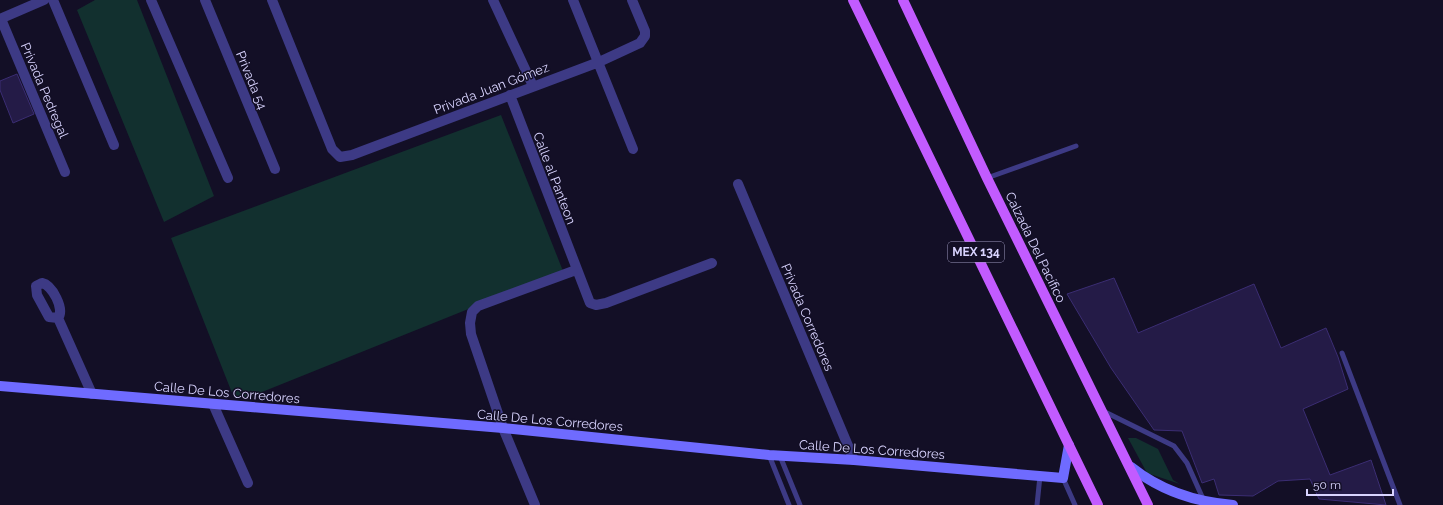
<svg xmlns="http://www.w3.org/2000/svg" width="1443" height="505" font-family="Raleway,sans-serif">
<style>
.green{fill:#12302f}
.building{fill:#241b47;stroke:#3b2d73}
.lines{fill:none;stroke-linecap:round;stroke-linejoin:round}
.lane{stroke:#3d3a85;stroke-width:5}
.street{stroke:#3d3a85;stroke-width:10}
.secondary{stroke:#6f6bff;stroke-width:10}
.primary{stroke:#c25bff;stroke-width:10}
.labels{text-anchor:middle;stroke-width:3;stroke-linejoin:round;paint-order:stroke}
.shield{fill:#130f26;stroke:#9e99be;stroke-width:1}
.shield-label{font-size:12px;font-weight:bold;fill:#d9d4ff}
.street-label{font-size:13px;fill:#d9d4ff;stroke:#130f26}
</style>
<rect width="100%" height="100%" fill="#130f26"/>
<path class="green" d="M95,0h42l77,196 -50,26 -87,-212z
M501,115l62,156 -316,127h-13l-63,-160z
M1128,438h8l22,11 15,31 7,4 -33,-11z"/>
<path class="building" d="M17,74l17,40 -21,9 -13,-33v-9z
M1114,278l24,55 116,-49 27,64 45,-20 12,29 10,32 -45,20 27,66 41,-15 15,45 -67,-6 -9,-20 -32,2 -25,15 -34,-1 -5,-16 -12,4 -20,-52 -28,-1 -43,-62 -44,-74z"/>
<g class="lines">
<path class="lane" d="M987,178l89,-32
M1342,353l58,152
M1103,411l71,35 13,17 17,38
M769,455l20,50
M780,456l20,49
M1063,478l12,27
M1037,505l3,-29"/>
<path class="street" d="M53,0l61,145
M151,0l77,178
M205,0l70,169
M272,0l60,149 8,8 12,-2 247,-93 41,-19 5,-7v-5l-13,-31
M493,0l40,86
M573,0l60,149
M0,19l44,-19
M1,19l64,153
M510,95l80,208 6,2 10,-2 106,-40
M738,184l116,276
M42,283c10,2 23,26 16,35l-9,-1 -12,-22 -1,-9z
M58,318l34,76
M213,404l35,79
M535,505l-32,-77 -32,-94 -1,-11 2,-11 6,-6 98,-36"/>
<path class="secondary" d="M0,386l503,42 266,27 85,5 209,18 6,-33
M1131,467c30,24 64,35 102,38"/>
<path class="primary" d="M853,0l245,505
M903,0l84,178 161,327"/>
</g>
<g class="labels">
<rect class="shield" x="948" y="242" width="56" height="20" rx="3"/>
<g class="shield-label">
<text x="976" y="256">MEX 134</text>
</g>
<g class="street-label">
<text transform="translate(252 80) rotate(68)" y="5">Privada 54</text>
<text transform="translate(491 88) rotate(-21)" y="5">Privada Juan Gómez</text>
<text transform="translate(45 90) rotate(67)" y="5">Privada Pedregal</text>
<text transform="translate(555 178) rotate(69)" y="5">Calle al Panteon</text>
<text transform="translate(1036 247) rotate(64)" y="5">Calzada Del Pacífico</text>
<text transform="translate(808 317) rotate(67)" y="5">Privada Corredores</text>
<text transform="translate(227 392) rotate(5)" y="5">Calle De Los Corredores</text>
<text transform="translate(550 420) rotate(5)" y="5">Calle De Los Corredores</text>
<text transform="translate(872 449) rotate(4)" y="5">Calle De Los Corredores</text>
</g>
</g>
<path d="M1307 489v6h86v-6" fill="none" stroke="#d9d4ff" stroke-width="2"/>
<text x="1313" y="489" font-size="12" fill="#d9d4ff" stroke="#130f26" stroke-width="3" paint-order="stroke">50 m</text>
</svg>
